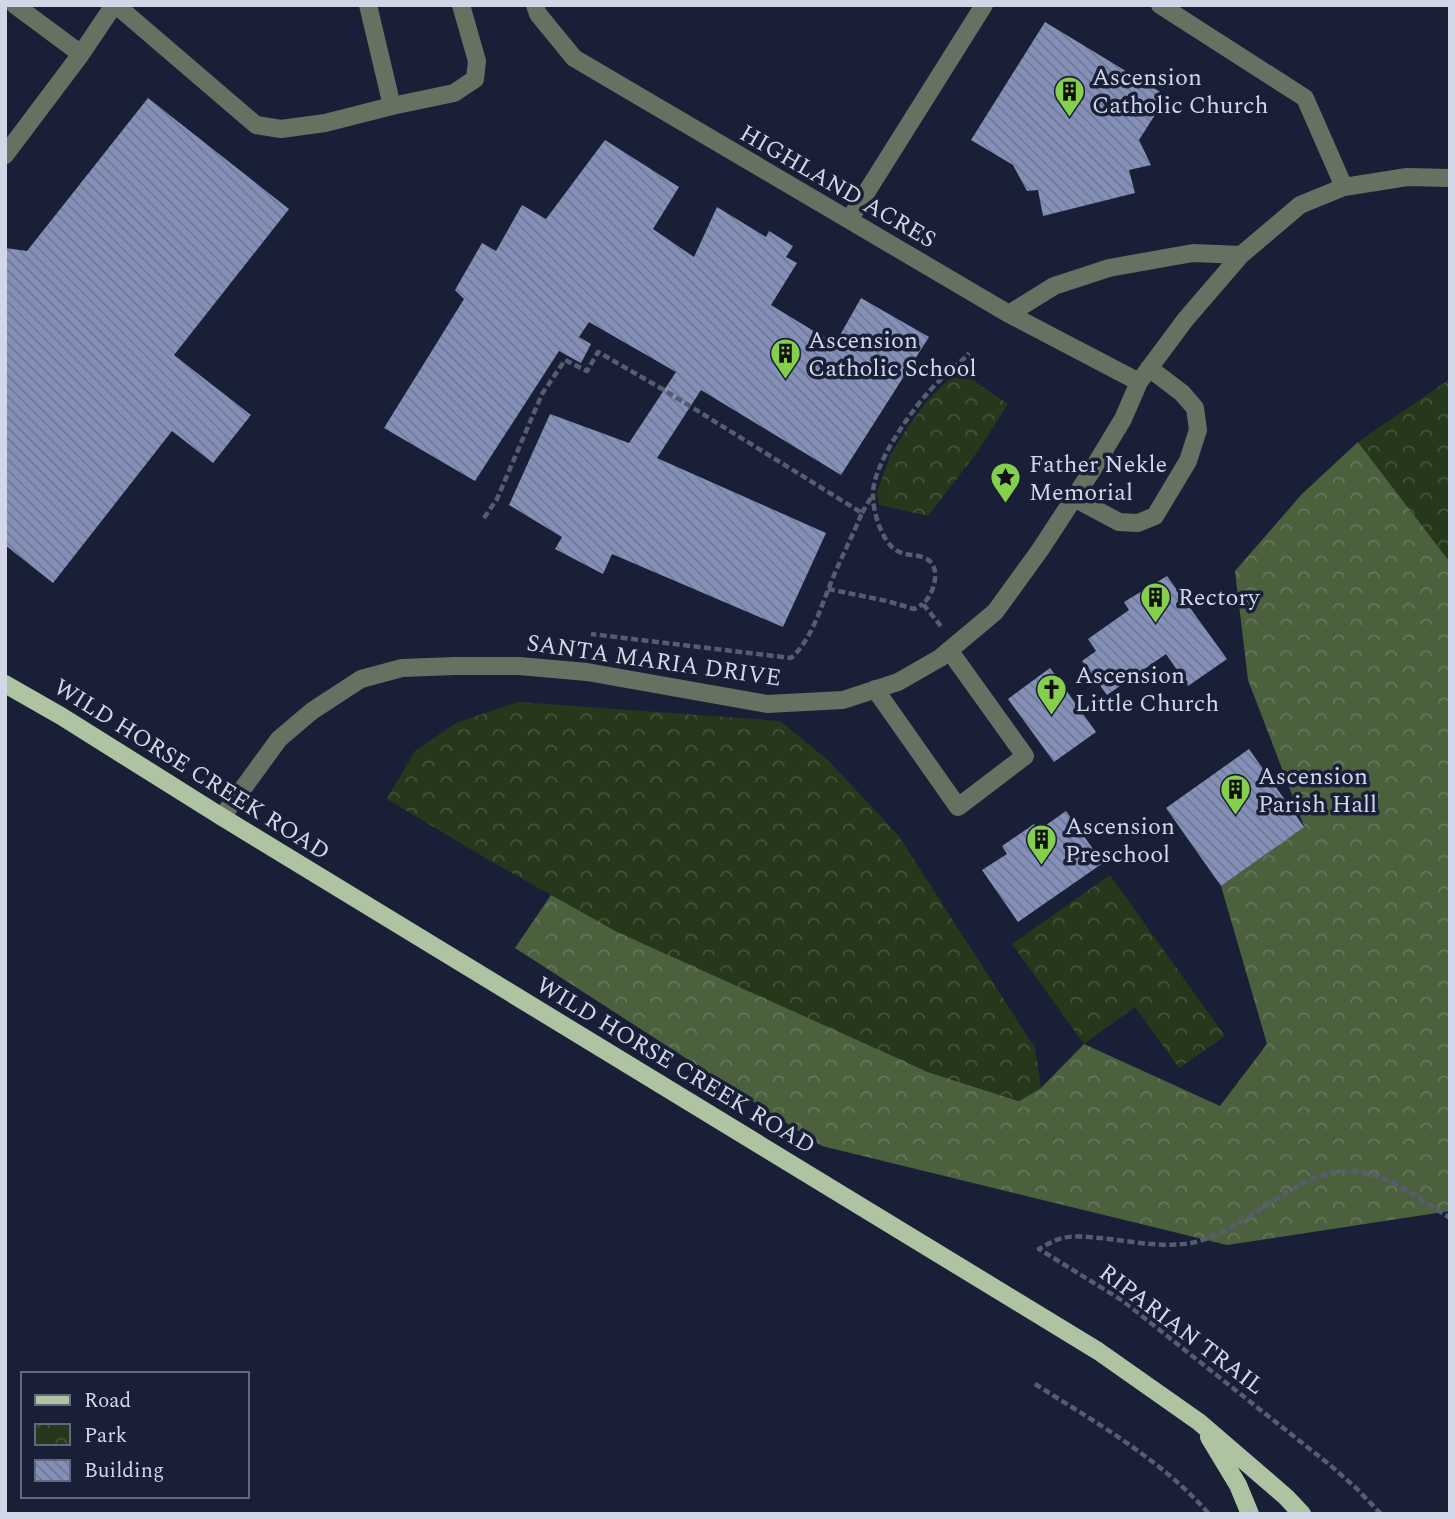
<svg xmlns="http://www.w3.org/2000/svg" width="1455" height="1519" font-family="Spectral,serif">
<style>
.forest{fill:url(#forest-crowns)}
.park{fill:url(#park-crowns)}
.building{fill:url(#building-back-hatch)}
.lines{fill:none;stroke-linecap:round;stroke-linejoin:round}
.path{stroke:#575d71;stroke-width:4.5;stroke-dasharray:7 3.5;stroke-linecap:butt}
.minor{stroke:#677161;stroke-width:18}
.major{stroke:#aec3a2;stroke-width:18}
.labels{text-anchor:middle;stroke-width:7;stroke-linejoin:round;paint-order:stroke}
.poi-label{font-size:24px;fill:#d1d7e6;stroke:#191f36;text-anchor:start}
.street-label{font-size:24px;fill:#d1d7e6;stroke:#191f36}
</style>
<defs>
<pattern id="forest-crowns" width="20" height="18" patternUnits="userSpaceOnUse" patternTransform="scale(1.75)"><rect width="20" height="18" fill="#4b613e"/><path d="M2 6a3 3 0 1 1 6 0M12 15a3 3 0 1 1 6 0" fill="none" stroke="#64775a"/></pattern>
<pattern id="park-crowns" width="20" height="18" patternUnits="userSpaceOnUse" patternTransform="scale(1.75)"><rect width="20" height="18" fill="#26381b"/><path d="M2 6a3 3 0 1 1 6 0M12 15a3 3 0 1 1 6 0" fill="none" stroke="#44543c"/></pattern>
<pattern id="building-back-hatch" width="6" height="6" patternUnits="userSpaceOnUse" patternTransform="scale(1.75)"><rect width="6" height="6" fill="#8490b7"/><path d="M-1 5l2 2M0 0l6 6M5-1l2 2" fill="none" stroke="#6f7895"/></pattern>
</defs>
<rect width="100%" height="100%" fill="#191f36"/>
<path class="forest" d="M1358,442l92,120v649l-223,34 -405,-99 -307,-198 36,-53 377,177 91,29 22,-13 43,-44 136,62 47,-62 -46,-158 83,-60 -56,-146 -13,-109 67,-77z"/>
<path class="park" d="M958,370l50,34 -30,47 -50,65 -49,-11 -2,-13 13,-36 17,-28 21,-28z
M1450,379v183l-92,-120z
M518,702l262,19 49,40 69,74 137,213 6,40 -22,13 -91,-29 -311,-140 -130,-73 -100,-60 28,-48 41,-28z
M1110,875l115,161 -46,32 -44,-61 -51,37 -72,-100z"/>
<path class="building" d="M1045,22l122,74 -28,44 12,25 -22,5 6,23 -92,23 -5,-26 -11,1 -14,-26 -42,-25z
M148,98l141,111 -115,146 77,60 -38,48 -41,-32 -119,152 -48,-38v-297l22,3z
M605,140l74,47 -26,42 41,28 23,-50 49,30 3,-6 24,15 -7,11 11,6 -26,42 64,39 26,-46 68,39 -88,138 -140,-85 -44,68 169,75 -43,94 -171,-73 -9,20 -48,-25 7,-12 -53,-32 41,-91 79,29 47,-71 -87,-50 -10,15 12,7 -10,19 -22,-12 -84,130 -91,-53 80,-129 -9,-9 27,-47 14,8 26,-46 24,14z
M1167,576l60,83 -39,27 -22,-32 -59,41 -25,-34 14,-10 -8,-12 41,-29 -5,-8z
M1050,668l46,64 -42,30 -46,-63z
M1249,749l55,78 -83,59 -55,-78z
M1066,811l37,52 -85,59 -36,-52 25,-16 -5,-8 32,-22 5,6z"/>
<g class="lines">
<path class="path" d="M862,513l10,-17
M484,518l13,-19 45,-105 23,-34 22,11 11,-19 66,38 198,123c-11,26 -24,51 -34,77 -9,23 -18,51 -37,68l-200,-24
M828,589l59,12 27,8 9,-5
M941,626l-18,-22c11,-10 20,-38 2,-46 -12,-5 -24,-1 -34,-12 -11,-12 -18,-35 -18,-50 -2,-31 43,-93 65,-114 10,-11 22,-18 31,-29
M1035,1384c60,38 127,76 174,130
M1381,1514l-25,-26 -26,-23 -207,-164 -84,-52c8,-5 16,-9 24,-11 12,-3 25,-1 37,0 30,3 62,10 91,5 55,-11 104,-73 159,-72 37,1 70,28 100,47"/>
<path class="minor" d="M116,5l140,120 25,4 44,-6 67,-17 62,-13 21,-14 2,-18 -16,-56
M368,5l24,101
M535,5l3,9 36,44 435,256 130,68
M1160,5l145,93 39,89
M81,54l33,-49
M5,155l76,-101 -66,-49
M849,220l135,-215
M1009,314l45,-28 55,-18 84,-15 48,2
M1074,498l45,24 19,1 17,-7 33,-55 10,-31 -3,-22 -13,-15 -33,-25
M875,689l83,118 67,-51 -76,-106
M222,817l57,-78 33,-28 49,-32 41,-11 53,-2h64l68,6 180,32 76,-4 55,-18 42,-24 55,-46 45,-62 51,-78 32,-53 16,-37 46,-62 56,-65 59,-50 44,-18 63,-10 43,1"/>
<path class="major" d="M5,684l56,32 161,101 876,534 101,71 87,75 16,17
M1209,1437l29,48 12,29"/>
</g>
<defs>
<symbol id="building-pin" viewBox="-11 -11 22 30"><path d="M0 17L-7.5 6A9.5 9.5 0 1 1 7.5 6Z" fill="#84d04d" stroke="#191f36"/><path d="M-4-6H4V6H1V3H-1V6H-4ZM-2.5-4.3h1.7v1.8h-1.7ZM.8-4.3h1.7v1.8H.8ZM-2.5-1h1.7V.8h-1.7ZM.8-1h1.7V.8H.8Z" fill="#111"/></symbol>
<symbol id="sight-pin" viewBox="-11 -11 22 30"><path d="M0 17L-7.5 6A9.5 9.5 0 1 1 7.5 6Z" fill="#84d04d" stroke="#191f36"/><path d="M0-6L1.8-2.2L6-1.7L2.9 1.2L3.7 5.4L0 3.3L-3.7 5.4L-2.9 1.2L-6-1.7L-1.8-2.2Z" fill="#111"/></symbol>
<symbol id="church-pin" viewBox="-11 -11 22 30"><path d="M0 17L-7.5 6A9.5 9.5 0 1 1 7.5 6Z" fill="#84d04d" stroke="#191f36"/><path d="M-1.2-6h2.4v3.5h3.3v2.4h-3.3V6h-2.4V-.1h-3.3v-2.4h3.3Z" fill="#111"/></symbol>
</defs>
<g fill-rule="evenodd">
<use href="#building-pin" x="1052" y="74" width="35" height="47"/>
<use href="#building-pin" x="768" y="336" width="35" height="47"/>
<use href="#sight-pin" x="988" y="460" width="35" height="47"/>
<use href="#building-pin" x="1138" y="580" width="35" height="47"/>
<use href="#church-pin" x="1034" y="672" width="35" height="47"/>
<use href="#building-pin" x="1218" y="772" width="35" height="47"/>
<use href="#building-pin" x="1024" y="822" width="35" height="47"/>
</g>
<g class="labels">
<g class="poi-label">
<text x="1092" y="85">Ascension<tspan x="1092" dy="28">Catholic Church</tspan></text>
<text x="808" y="348">Ascension<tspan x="808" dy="28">Catholic School</tspan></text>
<text x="1029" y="472">Father Nekle<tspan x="1029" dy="28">Memorial</tspan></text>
<text x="1178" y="605">Rectory</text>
<text x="1075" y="683">Ascension<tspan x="1075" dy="28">Little Church</tspan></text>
<text x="1258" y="784">Ascension<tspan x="1258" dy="28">Parish Hall</tspan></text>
<text x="1065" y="834">Ascension<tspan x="1065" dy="28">Preschool</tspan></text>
</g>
<g class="street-label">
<text transform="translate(838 186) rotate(30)" y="8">HIGHLAND ACRES</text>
<text transform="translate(654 660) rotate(8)" y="8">SANTA MARIA DRIVE</text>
<text transform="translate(192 769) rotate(32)" y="8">WILD HORSE CREEK ROAD</text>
<text transform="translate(676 1065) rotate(31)" y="8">WILD HORSE CREEK ROAD</text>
<text transform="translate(1182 1329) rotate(37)" y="8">RIPARIAN TRAIL</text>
</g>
</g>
<rect width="1455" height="1519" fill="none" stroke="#d1d7e6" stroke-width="14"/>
<rect x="21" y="1372" width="228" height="126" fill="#191f36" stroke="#63697c" stroke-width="2"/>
<rect x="35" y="1395" width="35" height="10" fill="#aec3a2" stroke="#63697c" stroke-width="2"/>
<text x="84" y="1407" font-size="21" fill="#d1d7e6">Road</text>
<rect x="35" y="1424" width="35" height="21" fill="url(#park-crowns)" stroke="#63697c" stroke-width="2"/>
<text x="84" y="1442" font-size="21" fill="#d1d7e6">Park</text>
<rect x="35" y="1460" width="35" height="21" fill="url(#building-back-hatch)" stroke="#63697c" stroke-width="2"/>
<text x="84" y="1477" font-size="21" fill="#d1d7e6">Building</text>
</svg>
